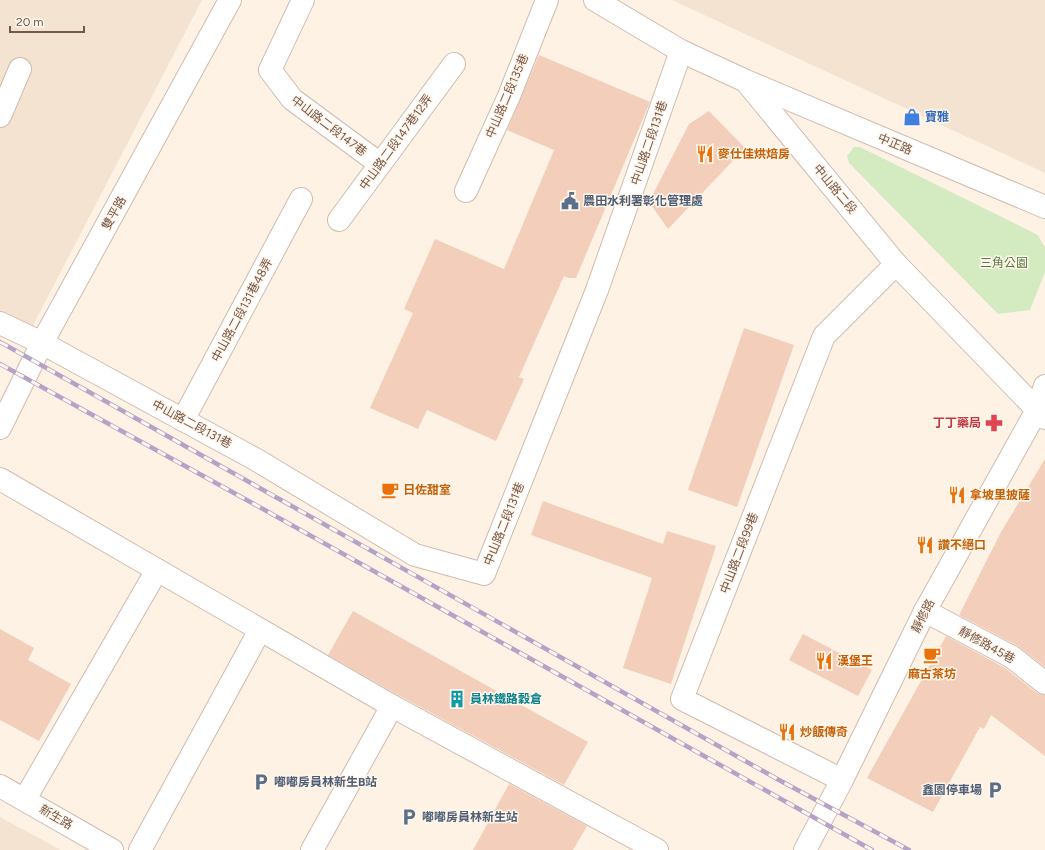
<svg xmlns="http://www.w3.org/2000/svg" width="1045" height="850" font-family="Figtree,'Noto Sans TC',sans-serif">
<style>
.residential{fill:#f5e3d2}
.green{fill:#d4ebc2}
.building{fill:#f3ceba}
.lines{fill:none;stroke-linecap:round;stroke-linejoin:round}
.minor-casing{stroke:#d1bbad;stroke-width:24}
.minor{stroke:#fff;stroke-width:22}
.rail-casing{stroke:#b4a2c7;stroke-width:4.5}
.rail{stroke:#fff6eb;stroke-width:3;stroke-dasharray:9;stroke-linecap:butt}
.labels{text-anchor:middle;stroke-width:3;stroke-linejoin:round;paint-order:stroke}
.street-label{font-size:12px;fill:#765749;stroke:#fff6eb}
.shop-label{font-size:12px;font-weight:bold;fill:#366cbe;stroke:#fff6eb;text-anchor:start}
.food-label{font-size:12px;font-weight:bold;fill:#c56008;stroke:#fff6eb;text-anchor:start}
.service-label{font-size:12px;font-weight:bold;fill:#4e5e75;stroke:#fff6eb;text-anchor:start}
.park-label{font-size:12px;fill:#547c40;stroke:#fff6eb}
.health-label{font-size:12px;font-weight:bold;fill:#be3a42;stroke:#fff6eb;text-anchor:end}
.culture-label{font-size:12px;font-weight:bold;fill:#0d838f;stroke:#fff6eb;text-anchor:start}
</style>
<rect width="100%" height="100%" fill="#fdf2e4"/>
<!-- residential -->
<g class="residential">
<polygon points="0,0 202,0 30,331 0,317"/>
<polygon points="672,0 1045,0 1045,173"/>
<polygon points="0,817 61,850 0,850"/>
</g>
<!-- green -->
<polygon class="green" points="854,147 860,147 1038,235 1045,248 1045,272 1030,310 998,314 849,163 847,156"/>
<!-- building -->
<g class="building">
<polygon points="539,55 650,102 576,278 568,278 564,276 519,377 524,379 496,441 427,410 418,429 370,408 413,313 404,309 435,239 504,269 554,150 507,130"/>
<polygon points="709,111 745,148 668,229 649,202 689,124"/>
<polygon points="744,328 794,345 737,507 688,490"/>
<polygon points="1045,459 1045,667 1018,646 959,615 1001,532"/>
<polygon points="543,501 663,544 667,531 716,546 671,684 623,668 652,578 531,535"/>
<polygon points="353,611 588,742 564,785 398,695 328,655"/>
<polygon points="0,629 34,648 28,660 71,684 39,741 0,720"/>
<polygon points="803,634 872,670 858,696 789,660"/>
<polygon points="946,636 1005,668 1037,693 1045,695 1045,756 991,715 984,729 980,727 933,812 867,778"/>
<polygon points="509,784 587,826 573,850 473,850"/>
</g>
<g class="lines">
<!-- minor casing -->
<g class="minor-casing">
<g id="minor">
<polyline points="303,0 270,70 292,99 380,164"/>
<polyline points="595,0 681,51 746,81 1045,207"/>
<polyline points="748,84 896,264 1045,418"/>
<polyline points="0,116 20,69"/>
<polyline points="466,191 509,96 547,0"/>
<polyline points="339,220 454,64"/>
<polyline points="0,323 42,343 255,459 415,555 484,574 597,290 681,51"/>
<polyline points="183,420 301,199"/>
<polyline points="0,428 42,343 230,0"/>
<polyline points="0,479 392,706 657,850"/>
<polyline points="925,611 1012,657 1045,683"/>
<polyline points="842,780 682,699 824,336 896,264"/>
<polyline points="0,786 112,850"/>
<polyline points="25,799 157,570"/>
<polyline points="140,850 260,630"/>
<polyline points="312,850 392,706"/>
<polyline points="805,850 842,780 925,611 1037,410 1045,386"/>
</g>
</g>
<!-- minor -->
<use href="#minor" class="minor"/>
<!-- rail casing -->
<g class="rail-casing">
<g id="rail">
<polyline points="0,342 779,780 909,850"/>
<polyline points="0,364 263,509 872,850"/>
</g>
</g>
<!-- rail -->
<use href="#rail" class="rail"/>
</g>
<!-- icons -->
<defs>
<g id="shop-bare" transform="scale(1.38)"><path d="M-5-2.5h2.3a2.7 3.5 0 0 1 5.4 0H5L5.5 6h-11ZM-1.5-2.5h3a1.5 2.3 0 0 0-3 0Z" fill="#3f7fe0" stroke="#fff6eb" stroke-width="2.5" paint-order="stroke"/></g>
<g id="restaurant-bare" transform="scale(1.38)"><path d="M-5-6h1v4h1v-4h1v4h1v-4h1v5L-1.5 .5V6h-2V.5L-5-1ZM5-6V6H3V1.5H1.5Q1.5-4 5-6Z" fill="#e8710a" stroke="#fff6eb" stroke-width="2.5" paint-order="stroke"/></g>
<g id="civic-bare" transform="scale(1.38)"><path d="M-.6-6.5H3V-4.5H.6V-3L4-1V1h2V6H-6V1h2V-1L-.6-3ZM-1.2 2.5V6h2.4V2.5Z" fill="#5c6f8a" stroke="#fff6eb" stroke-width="2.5" paint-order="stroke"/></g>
<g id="pharmacy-bare" transform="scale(1.38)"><path d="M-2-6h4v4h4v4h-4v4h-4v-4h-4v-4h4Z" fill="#e0444e" stroke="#fff6eb" stroke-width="2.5" paint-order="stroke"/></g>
<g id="cafe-bare" transform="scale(1.38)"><path d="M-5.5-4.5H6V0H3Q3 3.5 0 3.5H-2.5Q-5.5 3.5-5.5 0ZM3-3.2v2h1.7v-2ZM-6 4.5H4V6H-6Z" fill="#e8710a" stroke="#fff6eb" stroke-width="2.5" paint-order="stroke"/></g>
<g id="building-bare" transform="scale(1.38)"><path d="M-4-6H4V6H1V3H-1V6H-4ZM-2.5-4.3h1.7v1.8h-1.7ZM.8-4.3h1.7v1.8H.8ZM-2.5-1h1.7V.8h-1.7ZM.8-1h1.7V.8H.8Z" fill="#0f9aa8" stroke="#fff6eb" stroke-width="2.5" paint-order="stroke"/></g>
<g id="parking-bare" transform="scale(1.38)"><path d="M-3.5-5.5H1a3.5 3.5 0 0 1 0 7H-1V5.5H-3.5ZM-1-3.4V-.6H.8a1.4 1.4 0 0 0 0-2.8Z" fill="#5c6f8a" stroke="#fff6eb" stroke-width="2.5" paint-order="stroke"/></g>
</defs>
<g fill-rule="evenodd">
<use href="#shop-bare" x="912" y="117"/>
<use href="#restaurant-bare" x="705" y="154"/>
<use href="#civic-bare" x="570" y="201"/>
<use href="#pharmacy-bare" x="994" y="423"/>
<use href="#cafe-bare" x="390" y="490"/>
<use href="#restaurant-bare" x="957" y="495"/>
<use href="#restaurant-bare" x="925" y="545"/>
<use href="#cafe-bare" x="932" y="655"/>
<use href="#restaurant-bare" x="824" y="661"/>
<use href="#building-bare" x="457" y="699"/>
<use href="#restaurant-bare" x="787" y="732"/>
<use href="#parking-bare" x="261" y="782"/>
<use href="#parking-bare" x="995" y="790"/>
<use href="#parking-bare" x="409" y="817"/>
</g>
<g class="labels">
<!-- street labels -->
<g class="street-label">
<text transform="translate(507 96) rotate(-67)" y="4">中山路二段135巷</text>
<text transform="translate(329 126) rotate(37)" y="4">中山路二段147巷</text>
<text transform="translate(396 142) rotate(-54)" y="4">中山路二段147巷12弄</text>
<text transform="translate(649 143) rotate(-71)" y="4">中山路二段131巷</text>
<text transform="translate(895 144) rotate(23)" y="4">中正路</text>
<text transform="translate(835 189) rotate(50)" y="4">中山路二段</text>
<text transform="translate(114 213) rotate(-61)" y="4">雙平路</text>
<text transform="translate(242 310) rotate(-62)" y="4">中山路二段131巷48弄</text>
<text transform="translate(192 424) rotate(28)" y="4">中山路二段131巷</text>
<text transform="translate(504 524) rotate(-68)" y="4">中山路二段131巷</text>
<text transform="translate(739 553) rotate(-69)" y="4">中山路二段99巷</text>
<text transform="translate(923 616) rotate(-63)" y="4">靜修路</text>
<text transform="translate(987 645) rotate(29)" y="4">靜修路45巷</text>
<text transform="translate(56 817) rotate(30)" y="4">新生路</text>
</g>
<!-- shop labels -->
<g class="shop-label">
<text x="925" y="121">寶雅</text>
</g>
<!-- food labels -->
<g class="food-label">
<text x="718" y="158">麥仕佳烘焙房</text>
<text x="403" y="494">日佐甜室</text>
<text x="970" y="499">拿坡里披薩</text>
<text x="938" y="549">讚不絕口</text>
<text x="837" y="665">漢堡王</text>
<text x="932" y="678" text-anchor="middle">麻古茶坊</text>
<text x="800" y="736">炒飯傳奇</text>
</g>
<!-- service labels -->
<g class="service-label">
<text x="583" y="205">農田水利署彰化管理處</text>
<text x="274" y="786">嘟嘟房員林新生B站</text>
<text x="982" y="794" text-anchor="end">鑫園停車場</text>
<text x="422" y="821">嘟嘟房員林新生站</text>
</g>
<!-- park labels -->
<g class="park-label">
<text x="1004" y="267">三角公園</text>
</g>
<!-- health labels -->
<g class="health-label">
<text x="981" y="427">丁丁藥局</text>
</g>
<!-- culture labels -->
<g class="culture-label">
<text x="470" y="703">員林鐵路穀倉</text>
</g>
</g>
<!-- scale -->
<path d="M10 26v6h74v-6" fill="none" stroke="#765749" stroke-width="2"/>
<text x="16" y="26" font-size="12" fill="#765749" stroke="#fff6eb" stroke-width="3" paint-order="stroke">20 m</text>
</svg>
